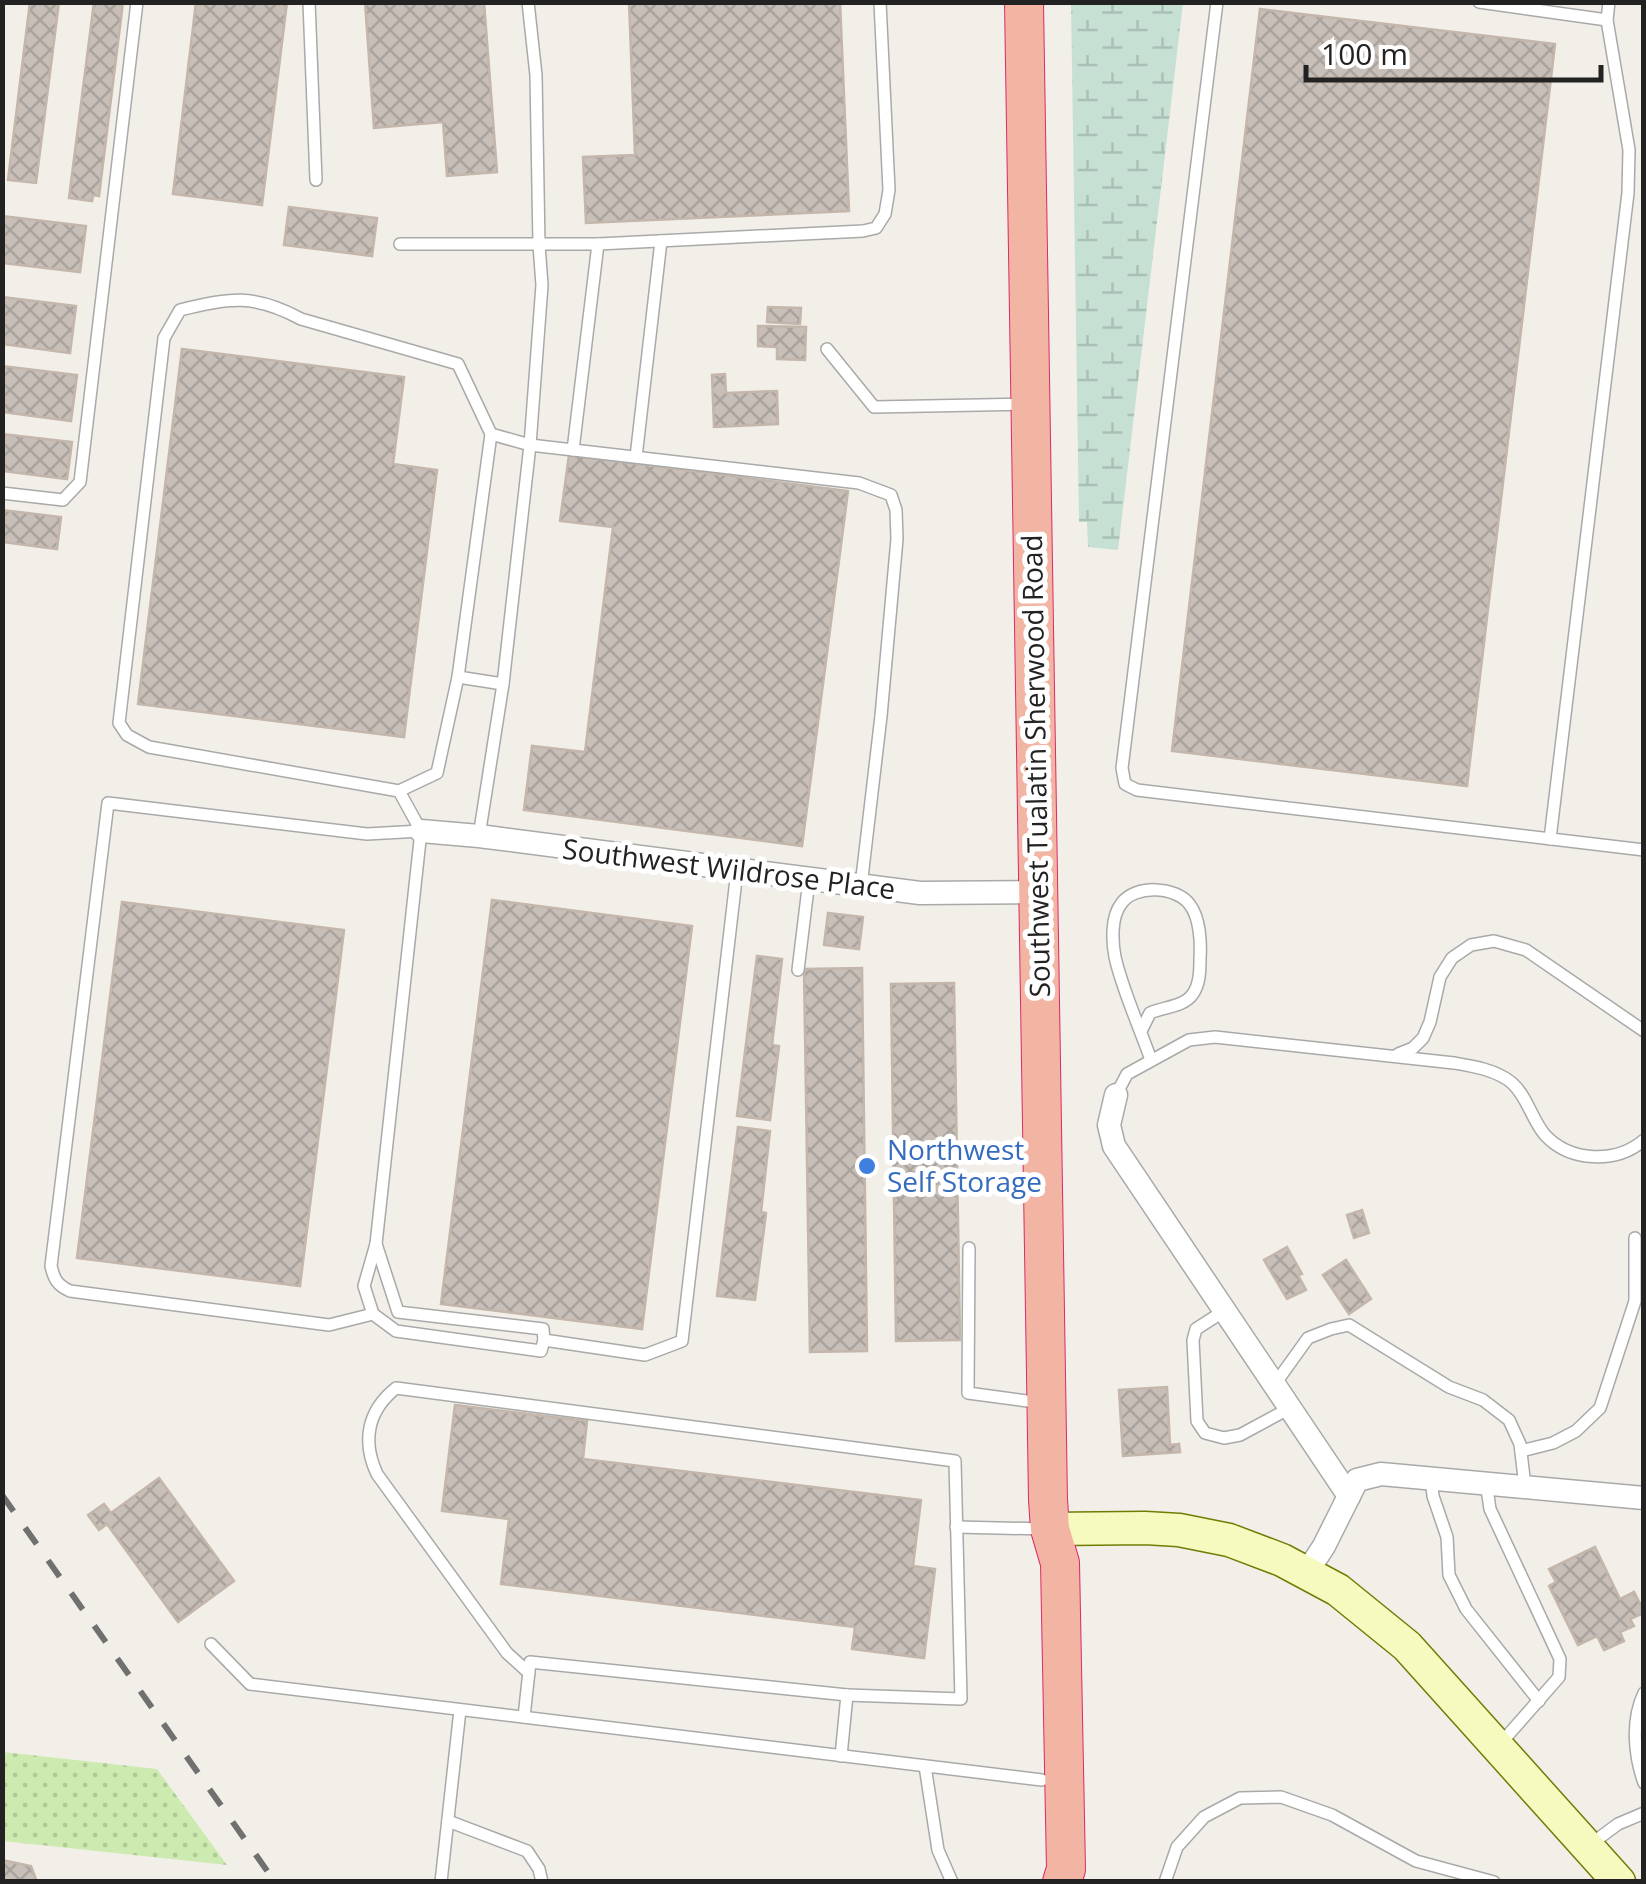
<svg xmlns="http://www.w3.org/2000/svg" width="1646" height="1884" font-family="'Open Sans',sans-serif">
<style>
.grass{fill:url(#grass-dots)}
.wetland{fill:url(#wetland-marsh)}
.building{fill:url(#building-cross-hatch);stroke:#c4b6ab;stroke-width:2.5}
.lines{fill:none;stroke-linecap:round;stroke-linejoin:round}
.service-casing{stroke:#a9a9a9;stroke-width:14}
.minor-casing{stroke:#a9a9a9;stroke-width:25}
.secondary-casing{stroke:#707d05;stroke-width:35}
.trunk-casing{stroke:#dc2a67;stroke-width:40}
.service{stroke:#fff;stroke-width:11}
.minor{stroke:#fff;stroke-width:22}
.secondary{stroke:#f7fabf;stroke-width:32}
.trunk{stroke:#f2b4a3;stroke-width:38}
.rail{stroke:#707070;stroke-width:6;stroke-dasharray:20 20;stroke-linecap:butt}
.shop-dot{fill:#3f7fe0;stroke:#fff;stroke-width:4}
.labels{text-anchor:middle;stroke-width:10;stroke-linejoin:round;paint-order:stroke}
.street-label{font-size:28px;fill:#222;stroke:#fff}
.shop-label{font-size:28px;fill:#366cbe;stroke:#fff;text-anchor:start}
</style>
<defs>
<pattern id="grass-dots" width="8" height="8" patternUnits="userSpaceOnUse" patternTransform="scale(2.5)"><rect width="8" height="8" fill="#cdebb0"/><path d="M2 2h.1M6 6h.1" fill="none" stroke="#b0c997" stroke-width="1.8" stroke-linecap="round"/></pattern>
<pattern id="wetland-marsh" width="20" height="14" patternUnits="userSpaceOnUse" patternTransform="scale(2.5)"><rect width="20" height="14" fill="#c6e0d4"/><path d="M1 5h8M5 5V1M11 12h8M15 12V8" fill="none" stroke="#aac0b6"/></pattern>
<pattern id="building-cross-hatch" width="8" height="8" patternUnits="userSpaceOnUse" patternTransform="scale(2.5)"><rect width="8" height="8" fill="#c7bfb8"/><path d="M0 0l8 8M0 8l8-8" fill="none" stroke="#aba49e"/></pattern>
</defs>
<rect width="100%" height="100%" fill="#f2efe9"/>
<!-- grass -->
<polygon class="grass" points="3,1752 157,1769 227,1865 3,1841"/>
<!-- wetland -->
<polygon class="wetland" points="1071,3 1183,3 1118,550 1088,547 1087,522 1079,522"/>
<!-- building -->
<g class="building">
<polygon points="30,2 59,2 36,183 8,180"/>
<polygon points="94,2 123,2 99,196 93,195 92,201 69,198"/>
<polygon points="196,2 287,2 262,205 173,194"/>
<polygon points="365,2 484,2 497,172 447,176 443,122 374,128"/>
<polygon points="629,2 840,2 849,211 586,223 583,157 635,155"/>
<polygon points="1260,9 1555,44 1467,786 1172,751"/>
<polygon points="289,207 377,218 372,256 284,245"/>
<polygon points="2,216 86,226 80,272 2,263"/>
<polygon points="2,297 76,306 70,353 2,344"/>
<polygon points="768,307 801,308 800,324 767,322"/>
<polygon points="758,326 806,327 805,360 777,359 777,347 758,346"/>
<polygon points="182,349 404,377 393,464 437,470 404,737 138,704"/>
<polygon points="2,366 77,375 71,421 2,412"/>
<polygon points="725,374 726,393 777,391 778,424 714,427 712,375"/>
<polygon points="2,434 72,442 67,479 2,471"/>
<polygon points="569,455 848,491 802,846 524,810 532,746 585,752 613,527 560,521"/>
<polygon points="2,510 61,517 57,549 2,542"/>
<polygon points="492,900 692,926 642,1329 441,1304"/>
<polygon points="122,902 344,930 300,1286 77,1258"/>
<polygon points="828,913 863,917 859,949 824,945"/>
<polygon points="757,956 782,959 772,1045 779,1046 770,1120 737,1116"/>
<polygon points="862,968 867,1351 810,1352 804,969"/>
<polygon points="954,983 960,1340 896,1341 891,984"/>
<polygon points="738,1127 770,1131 761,1212 766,1213 755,1300 717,1296"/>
<polygon points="1362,1210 1369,1233 1354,1238 1347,1215"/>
<polygon points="1287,1247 1302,1274 1298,1275 1306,1290 1287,1299 1264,1260"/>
<polygon points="1346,1260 1371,1299 1349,1314 1323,1275"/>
<polygon points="1167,1387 1170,1445 1179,1444 1180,1452 1123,1456 1119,1390"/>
<polygon points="455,1405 587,1421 583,1459 921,1500 913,1566 935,1569 924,1658 852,1649 855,1627 501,1584 509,1519 442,1511"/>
<polygon points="159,1478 234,1581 178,1622 107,1524 99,1530 88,1515 104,1504 111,1513"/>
<polygon points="1595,1547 1620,1599 1634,1592 1644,1611 1644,1613 1630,1619 1634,1626 1620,1632 1624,1641 1604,1650 1597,1636 1578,1645 1549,1586 1556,1582 1549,1569"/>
<polygon points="2,1860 31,1866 37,1882 2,1882"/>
</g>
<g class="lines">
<!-- service casing -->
<g class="service-casing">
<g id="service">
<polyline points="309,2 316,180"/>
<polyline points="1217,2 1122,768 1125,784 1137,790 1644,850"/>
<polyline points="1479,2 1607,20"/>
<polyline points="400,244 598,244 863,231 876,228 885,214 889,190 880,2"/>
<polyline points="827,349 874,407 1026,404"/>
<polyline points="573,450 598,244"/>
<polyline points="636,457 661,241"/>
<polyline points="2,493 63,500 80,482 137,2"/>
<polyline points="458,677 503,684"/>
<polyline points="399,791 437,773 458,677 491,434"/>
<polyline points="479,836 503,684 530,445 542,285 539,245 536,75 528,2"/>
<polyline points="1550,839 1628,193 1629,150 1607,20 1609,2"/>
<path d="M 737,871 L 682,1341 L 645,1355 L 544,1340 L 541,1351 L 396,1331 L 373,1314 L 364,1286 L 376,1244 L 421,831 L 399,791 L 149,747 L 127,735 L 119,723 L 164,338 L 180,310 C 229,297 255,294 301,319 L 458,364 L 491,434 L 530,445 L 859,483 L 891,495 L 896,510 L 897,539 L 881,716 L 861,886"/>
<polyline points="798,970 809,880"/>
<path d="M 1141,1031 L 1150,1013 C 1163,1007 1183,1007 1192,995 C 1200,985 1200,970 1200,958 C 1201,943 1200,918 1190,905 C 1177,886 1134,884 1121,904 C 1111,917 1112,941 1115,957 C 1122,989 1140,1028 1151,1060"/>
<polyline points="1398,1054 1413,1048 1423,1038 1430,1022 1440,977 1452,958 1471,945 1494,941 1526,950 1644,1031"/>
<path d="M 1116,1095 L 1127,1074 L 1189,1040 L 1215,1037 L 1454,1063 C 1472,1066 1497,1070 1512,1083 C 1527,1096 1532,1120 1545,1135 C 1570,1162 1616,1164 1644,1140"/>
<polyline points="376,1244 398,1312 543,1329 544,1340"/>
<polyline points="969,1248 968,1393 1042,1403"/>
<polyline points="1224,1311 1196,1329 1193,1340 1197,1421 1205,1433 1224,1438 1240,1435 1290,1408"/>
<path d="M 373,1314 L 329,1325 L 70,1291 C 57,1285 54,1279 51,1266 L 108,803 L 367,834 L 421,831"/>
<polyline points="1275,1384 1308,1338 1331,1329 1349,1325 1449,1387 1483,1400 1509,1420 1520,1444 1525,1486"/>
<polyline points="1521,1451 1553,1443 1576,1431 1600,1408 1635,1301 1635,1238"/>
<polyline points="1431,1477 1433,1496 1447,1537 1449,1575 1466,1609 1539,1701"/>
<polyline points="1486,1482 1490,1509 1560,1659 1559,1677 1501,1743"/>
<polyline points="956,1527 1046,1529"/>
<polyline points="211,1644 250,1684 1042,1780"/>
<path d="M 529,1673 L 507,1653 L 377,1474 C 362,1442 367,1411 396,1388 L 955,1461 L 961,1699 L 847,1695"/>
<path d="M 1644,1693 C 1631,1720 1634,1755 1644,1783"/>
<polyline points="524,1717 530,1662 847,1695 841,1756"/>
<polyline points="925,1766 938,1850 952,1882"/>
<polyline points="448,1821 527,1851 539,1869 542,1882"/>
<polyline points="1591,1844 1618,1824 1644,1813"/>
<polyline points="441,1882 460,1710"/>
<polyline points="1165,1882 1177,1847 1204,1817 1240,1798 1281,1797 1332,1815 1416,1861 1494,1882"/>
</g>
</g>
<!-- minor casing -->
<g class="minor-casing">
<g id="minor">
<polyline points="421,831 479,836 920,893 1037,892"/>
<polyline points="1116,1095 1109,1125 1114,1146 1349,1496"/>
<polyline points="1307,1572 1324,1546 1357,1480 1381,1474 1644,1498"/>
</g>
</g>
<!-- secondary casing -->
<g class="secondary-casing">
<polyline id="secondary" points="1050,1529 1145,1528 1179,1530 1229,1540 1282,1560 1338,1590 1407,1646 1619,1882"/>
</g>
<!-- trunk casing -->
<g class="trunk-casing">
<polyline id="trunk" points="1024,2 1048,1500 1050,1529 1060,1563 1066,1869 1062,1882"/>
</g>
<!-- service -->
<use href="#service" class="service"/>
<!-- minor -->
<use href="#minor" class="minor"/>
<!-- secondary -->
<use href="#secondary" class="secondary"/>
<!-- trunk -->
<use href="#trunk" class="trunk"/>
<!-- rail -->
<polyline class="rail" points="2,1495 275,1882"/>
</g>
<!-- markers -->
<circle class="shop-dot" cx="867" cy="1166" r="10"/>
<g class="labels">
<!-- street labels -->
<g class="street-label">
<text transform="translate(1036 766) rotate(-91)" y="10">Southwest Tualatin Sherwood Road</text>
<text transform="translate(729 869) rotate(7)" y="10">Southwest Wildrose Place</text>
</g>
<!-- shop labels -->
<g class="shop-label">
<text x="887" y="1160">Northwest<tspan x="887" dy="32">Self Storage</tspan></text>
</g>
</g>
<!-- border -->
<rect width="1646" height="1884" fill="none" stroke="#222222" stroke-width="10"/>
<!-- scale -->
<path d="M1306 65v15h295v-15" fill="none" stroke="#222222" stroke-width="5"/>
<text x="1321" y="65" font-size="30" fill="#222222" stroke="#ffffff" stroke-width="8" paint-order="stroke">100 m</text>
</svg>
